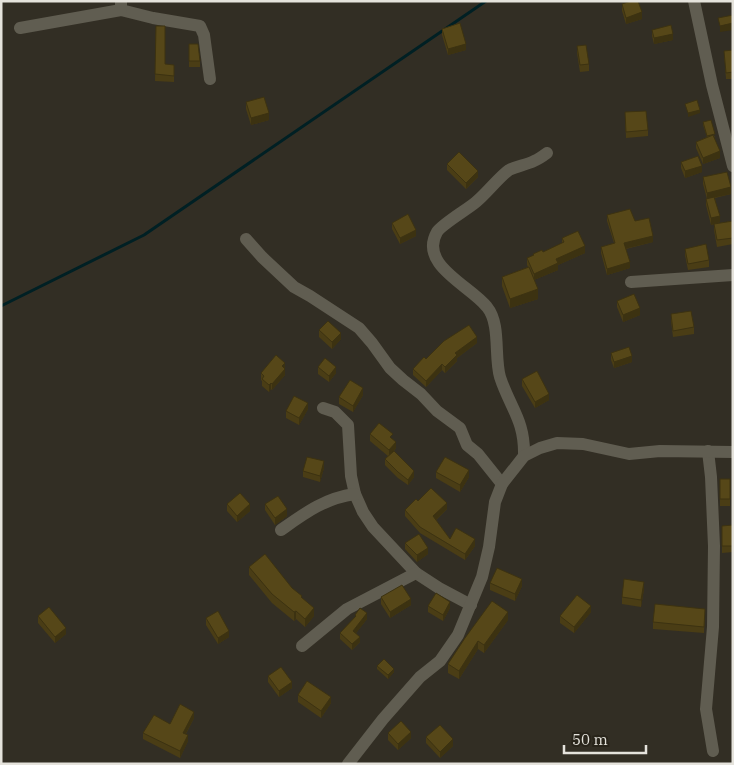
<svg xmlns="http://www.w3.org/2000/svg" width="734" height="765" font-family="'IBM Plex Serif',serif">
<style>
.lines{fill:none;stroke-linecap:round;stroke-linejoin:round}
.stream{stroke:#002024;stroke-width:3}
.minor{stroke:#605d51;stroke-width:12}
.wall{fill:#4a3d15}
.shaded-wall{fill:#3c3211}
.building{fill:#564718;stroke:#3c3211}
</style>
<rect width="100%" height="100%" fill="#322e24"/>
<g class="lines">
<!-- stream -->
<polyline class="stream" points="1,306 144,235 486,1"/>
<!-- minor -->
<g class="minor">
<polyline points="694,1 712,85 733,166"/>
<polyline points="121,10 153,18 200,26 204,35 210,79"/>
<polyline points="20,28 121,10 121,1"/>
<polyline points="246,239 262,257 294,287 310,296 359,328 372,343 390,368 403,380 421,394 437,411 460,428 467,445 478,454 502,484"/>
<polyline points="631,282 733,275"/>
<polyline points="323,408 335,412 348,425 351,476 355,494 363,512 373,527 416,573 439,588 471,605"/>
<polyline points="708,451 711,477 714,546 713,627 706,709 713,751"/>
<path d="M 524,456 C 525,420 510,408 500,377 C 494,357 501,324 487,307 C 471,286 418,265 437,232 C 442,224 468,209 476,202 C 486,194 500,176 509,170 C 517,166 526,165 534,161 C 539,159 543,156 547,153"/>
<path d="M 281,530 C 305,513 325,498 355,494"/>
<polyline points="302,646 347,609 416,573"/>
<polyline points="348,764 383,719 420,677 440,661 458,635 482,577 489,547 495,502 502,484 524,456 540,448 557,443 583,444 629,454 660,451 733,452"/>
</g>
</g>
<!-- wall -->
<g class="wall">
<polygon points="622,4 642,19 626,24 622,11"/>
<polygon points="156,26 165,64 174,71 174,82 155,81"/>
<polygon points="442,29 466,50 448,55 442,35"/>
<polygon points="652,30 673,40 654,44 652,36"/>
<polygon points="189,44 200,61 200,67 189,67"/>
<polygon points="577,46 589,64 589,71 580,72 577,53"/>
<polygon points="733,50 733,79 726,79 724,51"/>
<polygon points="246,102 269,120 251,125 246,109"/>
<polygon points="625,112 648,130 648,136 626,138"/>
<polygon points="703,122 715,137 714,137 720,158 703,164 696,148 696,142 707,137 703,125"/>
<polygon points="681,162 702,172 685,178 681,168"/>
<polygon points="447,164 478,177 466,189 447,170"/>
<polygon points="703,177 731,194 715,198 720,222 711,225 706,205 706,199 707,199 703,184"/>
<polygon points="607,215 635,221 653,242 626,249 630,268 607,275 601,253 601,247 614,243 607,221"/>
<polygon points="733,221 733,244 717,247 714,230 714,224"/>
<polygon points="392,223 416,236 400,244 392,229"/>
<polygon points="562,238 585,253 558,265 558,270 534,280 538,299 510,308 502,286 502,277 528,267 527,265 527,258 533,256 533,254 543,252 562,243"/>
<polygon points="685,249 709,260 709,267 688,270 685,255"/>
<polygon points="617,301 640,315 623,322 617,307"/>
<polygon points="671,314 694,327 694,334 673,337 671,321"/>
<polygon points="319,330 341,339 332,349 319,337"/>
<polygon points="477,343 457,358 457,361 445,373 442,370 426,387 413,375 413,369 426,359"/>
<polygon points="611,353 632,362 614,368 611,360"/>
<polygon points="318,367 336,373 329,382 318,374"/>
<polygon points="261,373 285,375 272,390 271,389 269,392 262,386 262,381 261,380"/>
<polygon points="522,379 549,400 535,408 522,386"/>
<polygon points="363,395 353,412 339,404 339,397"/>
<polygon points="308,409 299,425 286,418 286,411"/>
<polygon points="370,434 393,439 396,448 394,451 414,477 408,485 398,478 385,465 385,459 388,456 370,441"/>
<polygon points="324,468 320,482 303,477 303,471"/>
<polygon points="436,472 469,477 460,492 436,478"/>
<rect x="720" y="479" width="10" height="27"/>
<polygon points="418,501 447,509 436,520 450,539 475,546 465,560 420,533 405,516 405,510"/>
<polygon points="227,504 250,511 237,522 227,511"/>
<polygon points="265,504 287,516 275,525 265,510"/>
<polygon points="733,525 733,552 722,553 722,526"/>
<polygon points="405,543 428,554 417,562 405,549"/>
<polygon points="249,567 292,588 302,598 314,616 305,627 296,619 294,621 272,603 249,575"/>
<polygon points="490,583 522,586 515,601 490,590"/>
<polygon points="644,589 641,607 622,604 622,597"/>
<polygon points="381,597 411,605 390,618 381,604"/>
<polygon points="428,606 450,608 443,621 428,612"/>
<polygon points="705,609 704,633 653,629 653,622"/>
<polygon points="591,612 574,633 560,623 560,616"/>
<polygon points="355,615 367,619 356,633 360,642 352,650 340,639 340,633 355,617"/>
<polygon points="38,616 66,634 55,643 38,623"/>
<polygon points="206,618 229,637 218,644 206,625"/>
<polygon points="508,620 484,653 478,649 459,679 448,673 448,664 465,638"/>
<polygon points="733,630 733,653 732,653"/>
<polygon points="377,666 394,672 388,679 377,669"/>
<polygon points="268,676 292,688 279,697 268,682"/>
<polygon points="298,695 331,703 321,718 298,702"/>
<polygon points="194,718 186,734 188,741 180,758 143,739 143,733 170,724"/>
<polygon points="388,733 411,738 398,750 388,740"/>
<polygon points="426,737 453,746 440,758 426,743"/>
</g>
<!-- shaded-wall -->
<g class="shaded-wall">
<polygon points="642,12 642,19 626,24 626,18"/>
<polygon points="733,23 733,30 720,32 720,26"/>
<polygon points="673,34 673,40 654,44 654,38"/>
<polygon points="466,44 466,50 448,55 448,49"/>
<polygon points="700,110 700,113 688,117 688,113"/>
<polygon points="269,113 269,120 251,125 251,118"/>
<polygon points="720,151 720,158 703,164 703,158"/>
<polygon points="702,166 702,172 685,178 685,171"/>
<polygon points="478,171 478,177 466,189 466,183"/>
<polygon points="731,187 731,194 707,199 707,193"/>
<polygon points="720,216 720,222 711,225 711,218"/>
<polygon points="416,230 416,236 400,244 400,238"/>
<polygon points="653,236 653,242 624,249 624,243"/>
<polygon points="585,246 585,253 558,265 558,270 534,280 534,274 556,259"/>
<polygon points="630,262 630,268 607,275 607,269"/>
<polygon points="538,289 538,299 510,308 510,299"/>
<polygon points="640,308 640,315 623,322 623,315"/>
<polygon points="341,333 341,339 332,349 332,342"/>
<polygon points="477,337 477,343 457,358 457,361 445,373 445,367 455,353"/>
<polygon points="632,356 632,362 614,368 614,362"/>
<polygon points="285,363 285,375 272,390 272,384"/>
<polygon points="442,364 442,370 426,387 426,381"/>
<polygon points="336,367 336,373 329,382 329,376"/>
<polygon points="271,383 271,389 269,392 269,385"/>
<polygon points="363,388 363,395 353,412 353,406"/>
<polygon points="549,394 549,400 535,408 535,402"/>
<polygon points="308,403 308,409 299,425 299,418"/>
<polygon points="396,442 396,448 389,457 389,450"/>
<polygon points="324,461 324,468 320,482 320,476"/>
<polygon points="469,470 469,477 460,492 460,485"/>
<polygon points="414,471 414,477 408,485 408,480"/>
<polygon points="447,503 447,509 433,523 433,516"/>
<polygon points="250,504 250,511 237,522 237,516"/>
<polygon points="287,509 287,516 275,525 275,518"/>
<polygon points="475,539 475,546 465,560 465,554"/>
<polygon points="428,548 428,554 417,562 417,555"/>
<polygon points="522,579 522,586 515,601 515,594"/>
<polygon points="644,582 644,589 641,607 641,600"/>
<polygon points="411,599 411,605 390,618 390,612"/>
<polygon points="450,602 450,608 443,621 443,615"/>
<polygon points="591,606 591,612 574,633 574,627"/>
<polygon points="314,608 314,616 305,627 305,619"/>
<polygon points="296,611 296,619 294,621 294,612"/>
<polygon points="508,612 508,620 484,653 484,645"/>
<polygon points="367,613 367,619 353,637 353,631"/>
<polygon points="66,628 66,634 55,643 55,637"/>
<polygon points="229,631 229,637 218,644 218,638"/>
<polygon points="360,637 360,642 352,650 352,644"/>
<polygon points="478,641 478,649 459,679 459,671"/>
<polygon points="394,669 394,672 388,679 388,675"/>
<polygon points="292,682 292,688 279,697 279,691"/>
<polygon points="331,697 331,703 321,718 321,711"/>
<polygon points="194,712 194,718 183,739 183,733"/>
<polygon points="411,732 411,738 398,750 398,744"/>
<polygon points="188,735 188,741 180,758 180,751"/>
<polygon points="453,739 453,746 440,758 440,752"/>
</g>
<!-- building -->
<g class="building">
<polygon points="631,1 638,1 642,12 626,18 622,4"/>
<polygon points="733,15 733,23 720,26 718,18"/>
<polygon points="460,23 466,44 448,49 442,29"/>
<polygon points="671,25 673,34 654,38 652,30"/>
<polygon points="156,26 165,26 165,64 174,65 174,76 155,74"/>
<polygon points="189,44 198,44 200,61 189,61"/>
<polygon points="586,45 589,64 580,65 577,46"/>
<polygon points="733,50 733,72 726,73 724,51"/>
<polygon points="264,97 269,113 251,118 246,102"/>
<polygon points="697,100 700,110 688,113 685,104"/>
<polygon points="646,111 648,130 626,132 625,112"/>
<polygon points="711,120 715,134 707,136 703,122"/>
<polygon points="713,135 720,151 703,158 696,142"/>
<polygon points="459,152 478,171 466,183 447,164"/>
<polygon points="698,156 702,166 685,171 681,162"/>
<polygon points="727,172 731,187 707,193 703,177"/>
<polygon points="714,197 720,216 711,218 706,199"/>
<polygon points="630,209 635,221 649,218 653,236 624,243 630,262 607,269 601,247 615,243 607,215"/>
<polygon points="408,214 416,230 400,238 392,223"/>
<polygon points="733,221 733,238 717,240 714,224"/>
<polygon points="578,231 585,246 556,259 558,263 534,274 527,258 534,255 533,254 542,250 543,252 564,242 562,238"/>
<polygon points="706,244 709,260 688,264 685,249"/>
<polygon points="529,267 538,289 510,299 502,277"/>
<polygon points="634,294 640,308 623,315 617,301"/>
<polygon points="691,311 694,327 673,331 671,314"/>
<polygon points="328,321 341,333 332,342 319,330"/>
<polygon points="469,325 477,337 455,353 457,355 445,367 442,364 426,381 413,369 424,357 426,359 444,341"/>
<polygon points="629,347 632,356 614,362 611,353"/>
<polygon points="276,355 285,363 282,366 285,369 272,384 271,383 269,385 262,379 264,376 261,373"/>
<polygon points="325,358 336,367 329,376 318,367"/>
<polygon points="537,371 549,394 535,402 522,379"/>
<polygon points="350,380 363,388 353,406 339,397"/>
<polygon points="294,396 308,403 299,418 286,411"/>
<polygon points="379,423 393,434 390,437 396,442 389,450 370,434"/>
<polygon points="394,451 414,471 408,480 398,472 385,459"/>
<polygon points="307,457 324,461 320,476 303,471"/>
<polygon points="445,457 469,470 460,485 436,472"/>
<rect x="720" y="479" width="10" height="20"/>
<polygon points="431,488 447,503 433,516 450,539 456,528 475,539 465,554 420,527 405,510 416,499 418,501"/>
<polygon points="240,493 250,504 237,516 227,504"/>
<polygon points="278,496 287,509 275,518 265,504"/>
<polygon points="733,525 733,546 722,546 722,526"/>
<polygon points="419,534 428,548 417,555 405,543"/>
<polygon points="265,554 292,588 302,596 301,597 314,608 305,619 296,611 294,612 272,594 249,567"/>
<polygon points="497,568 522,579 515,594 490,583"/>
<polygon points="624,579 644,582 641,600 622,597"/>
<polygon points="402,585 411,599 390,612 381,597"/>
<polygon points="436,593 450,602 443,615 428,606"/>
<polygon points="577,595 591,606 574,627 560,616"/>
<polygon points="492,601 508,612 484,645 478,641 459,671 448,664 465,638"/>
<polygon points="655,604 705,609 704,627 653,622"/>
<polygon points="49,607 66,628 55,637 38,616"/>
<polygon points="360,608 367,613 353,631 360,637 352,644 340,633 356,616 355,615"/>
<polygon points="218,611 229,631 218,638 206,618"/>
<polygon points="733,630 733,644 732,644"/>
<polygon points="384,659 394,669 388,675 377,666"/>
<polygon points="281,667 292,682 279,691 268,676"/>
<polygon points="307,681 331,697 321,711 298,695"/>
<polygon points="180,704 194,712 183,733 188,735 180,751 143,733 154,715 170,724"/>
<polygon points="401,721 411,732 398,744 388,733"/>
<polygon points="440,725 453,739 440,752 426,737"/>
</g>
<!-- border -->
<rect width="734" height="765" fill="none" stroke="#e5e3dc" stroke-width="5"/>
<!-- scale -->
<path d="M564 745v8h82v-8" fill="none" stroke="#e5e3dc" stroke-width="2.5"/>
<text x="572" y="745" font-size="15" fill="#e5e3dc" stroke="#28241a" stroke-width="4" paint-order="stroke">50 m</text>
</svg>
